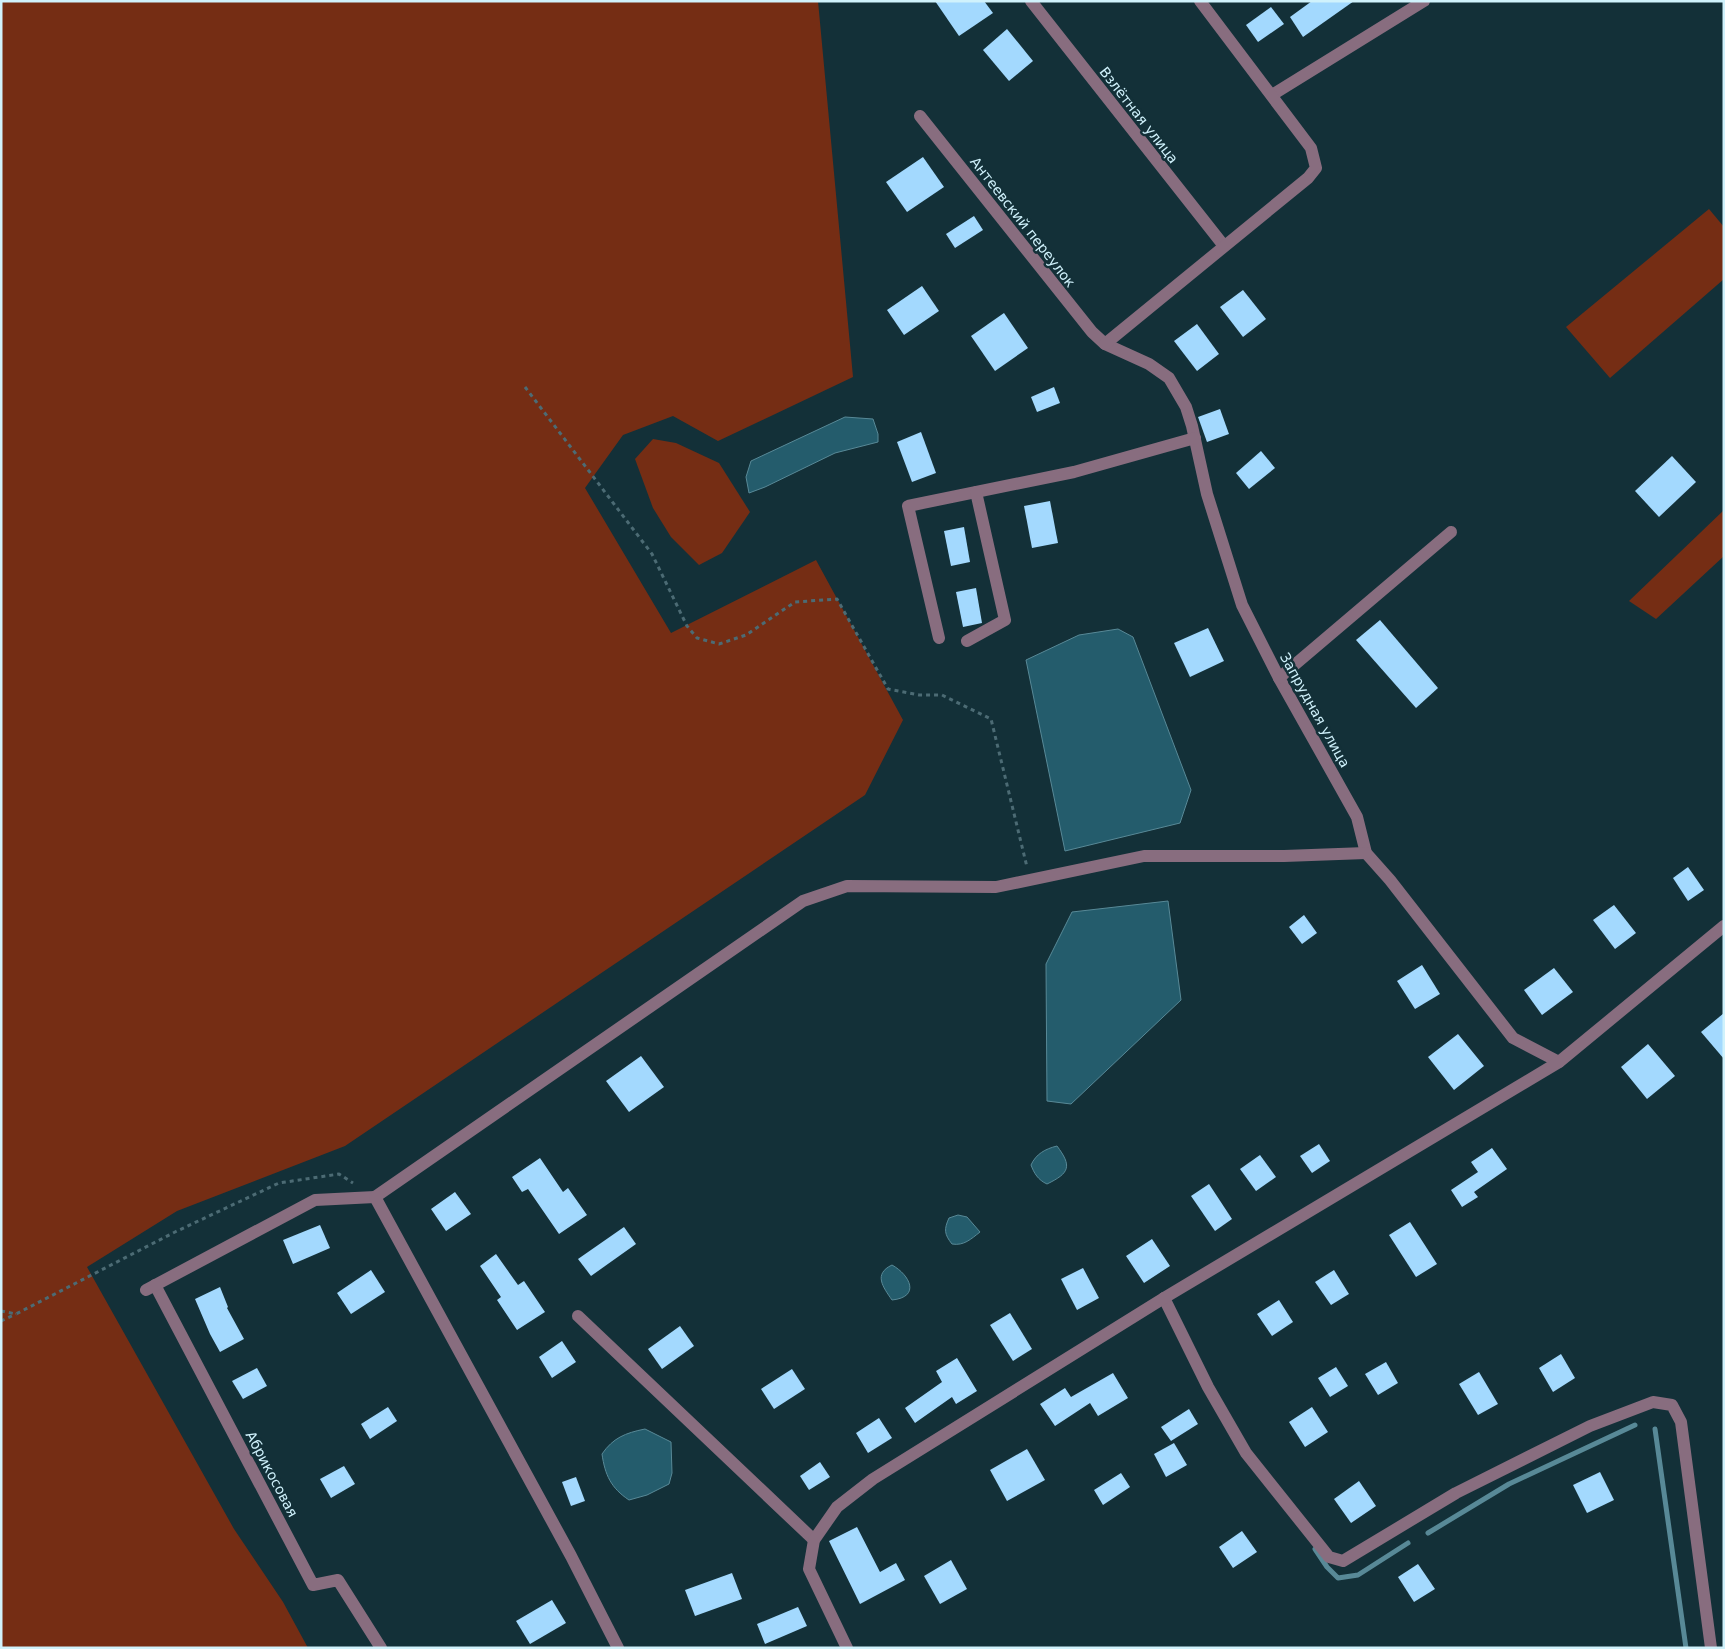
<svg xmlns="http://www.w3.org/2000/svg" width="1725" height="1649" font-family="'DejaVu Sans',sans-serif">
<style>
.green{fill:#752d14}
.water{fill:#245c6c;stroke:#588997}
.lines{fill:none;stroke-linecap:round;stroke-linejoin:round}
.stream{stroke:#588997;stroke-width:5}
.building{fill:#a3d9fe}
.path{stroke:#4c6b74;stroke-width:3;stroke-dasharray:4 4;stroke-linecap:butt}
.minor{stroke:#886d7f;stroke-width:12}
.labels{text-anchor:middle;stroke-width:5;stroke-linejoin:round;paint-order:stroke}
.street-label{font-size:14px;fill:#d0f2fc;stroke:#133038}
</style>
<rect width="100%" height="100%" fill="#133038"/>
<!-- green -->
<g class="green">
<polygon points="1,1 818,1 853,377 718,441 673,416 623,435 585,488 671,633 816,560 903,720 865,795 345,1146 177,1211 87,1267 234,1529 283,1602 308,1648 1,1648"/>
<polygon points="1709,209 1724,227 1724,279 1610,378 1566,327"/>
<polygon points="653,439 676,443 719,463 750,512 722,553 699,565 671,537 653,508 635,459"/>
<polygon points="1724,510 1724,556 1656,619 1629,601"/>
</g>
<!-- water -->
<g class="water">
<polygon points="845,417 873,419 878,434 878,442 835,453 765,487 749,493 746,477 751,461"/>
<polygon points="1118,629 1133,637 1191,790 1180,823 1065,851 1026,660 1079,635"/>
<polygon points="1168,901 1181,1000 1071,1104 1047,1101 1046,964 1072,912"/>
<path d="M 1057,1146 C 1072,1166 1070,1173 1047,1184 C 1038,1180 1034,1173 1031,1165 C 1036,1154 1045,1149 1057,1146 Z"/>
<path d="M 958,1215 L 967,1217 L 980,1232 C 971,1239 964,1246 952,1244 C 944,1234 944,1229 949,1218 Z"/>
<path d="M 892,1265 C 910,1275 921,1297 892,1300 C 883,1287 873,1274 892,1265 Z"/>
<path d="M 645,1429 L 671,1442 L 672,1473 L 669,1484 L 647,1495 L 629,1500 C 611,1488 605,1475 602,1454 C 613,1438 625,1433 645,1429 Z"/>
</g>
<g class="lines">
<!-- stream -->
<g class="stream">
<polyline points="1655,1429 1686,1648"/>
<polyline points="1428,1533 1509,1484 1635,1425"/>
<polyline points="1315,1549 1327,1567 1338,1578 1358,1575 1408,1543"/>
</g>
</g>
<!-- building -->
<g class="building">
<polygon points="935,1 984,1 993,13 959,36"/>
<polygon points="1312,1 1354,1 1303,37 1290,17"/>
<polygon points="1271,7 1284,24 1258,42 1246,25"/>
<polygon points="1007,29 1033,61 1009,81 983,50"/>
<polygon points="923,157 944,187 907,212 886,182"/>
<polygon points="974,216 983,230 955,248 946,234"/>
<polygon points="922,286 939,311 904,335 887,310"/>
<polygon points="1243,290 1266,319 1243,337 1220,307"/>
<polygon points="1004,313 1028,348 995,371 971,336"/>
<polygon points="1197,324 1219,354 1197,371 1174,341"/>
<polygon points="1054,387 1060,403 1037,412 1031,397"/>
<polygon points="1220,409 1229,434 1207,442 1198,417"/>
<polygon points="921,432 936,473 912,482 897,442"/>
<polygon points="1261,451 1275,468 1249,489 1236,473"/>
<polygon points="1672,456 1696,482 1659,517 1635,491"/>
<polygon points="1050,501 1058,543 1032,548 1024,506"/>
<polygon points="964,527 970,562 951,566 944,531"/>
<polygon points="976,588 982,623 963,627 956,592"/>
<polygon points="1380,620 1438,688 1416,708 1356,640"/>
<polygon points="1208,628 1224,661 1190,677 1174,643"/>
<polygon points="1688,867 1704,890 1688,901 1673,878"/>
<polygon points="1614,905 1636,933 1615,949 1593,920"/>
<polygon points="1304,915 1317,933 1302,944 1289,927"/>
<polygon points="1422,965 1440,994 1415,1009 1397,981"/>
<polygon points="1554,968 1573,992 1542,1015 1524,990"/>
<polygon points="1724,1013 1724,1059 1701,1032"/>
<polygon points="1458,1034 1484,1066 1454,1090 1428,1057"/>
<polygon points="1648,1044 1675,1076 1647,1099 1621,1067"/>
<polygon points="641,1056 664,1087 629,1112 606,1081"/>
<polygon points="1319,1144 1330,1161 1312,1173 1300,1156"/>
<polygon points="1492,1148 1507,1169 1474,1192 1478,1197 1462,1207 1451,1190 1478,1172 1471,1162"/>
<polygon points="1260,1155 1276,1177 1256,1191 1240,1169"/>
<polygon points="540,1158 563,1192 568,1188 587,1215 559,1234 528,1189 522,1192 512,1177"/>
<polygon points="1209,1184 1232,1219 1215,1231 1191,1196"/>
<polygon points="455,1192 471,1214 446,1231 431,1209"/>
<polygon points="1410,1222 1437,1264 1416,1277 1389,1235"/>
<polygon points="320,1225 330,1248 293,1264 283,1240"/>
<polygon points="624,1227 636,1244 591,1276 578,1259"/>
<polygon points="1152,1239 1170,1266 1144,1283 1126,1256"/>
<polygon points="496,1254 518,1285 524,1281 545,1312 517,1330 497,1300 501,1297 480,1266"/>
<polygon points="1083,1268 1099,1298 1077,1310 1061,1279"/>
<polygon points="371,1270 385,1292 351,1314 337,1293"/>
<polygon points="1334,1270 1349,1294 1331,1305 1315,1282"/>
<polygon points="220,1287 228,1307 227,1308 244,1339 220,1352 210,1334 195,1299"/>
<polygon points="1279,1300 1293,1322 1272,1336 1257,1314"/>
<polygon points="1010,1313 1032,1349 1013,1361 990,1325"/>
<polygon points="680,1326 694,1346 662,1369 648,1349"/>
<polygon points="562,1341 576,1362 552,1378 539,1357"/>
<polygon points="1561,1354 1575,1378 1553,1392 1539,1368"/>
<polygon points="957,1358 977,1391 956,1404 952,1397 915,1423 905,1408 942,1382 936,1371"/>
<polygon points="1386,1362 1398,1383 1378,1395 1365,1374"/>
<polygon points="1336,1367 1348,1386 1330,1397 1318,1378"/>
<polygon points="257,1368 267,1386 243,1399 232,1381"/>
<polygon points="792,1369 805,1389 774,1409 761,1389"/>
<polygon points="1479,1372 1498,1404 1478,1415 1459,1384"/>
<polygon points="1113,1373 1128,1398 1098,1416 1090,1403 1055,1426 1040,1404 1065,1388 1071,1397"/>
<polygon points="388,1407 397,1421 370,1439 361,1424"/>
<polygon points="1312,1407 1328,1432 1305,1447 1289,1422"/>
<polygon points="1189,1409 1198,1424 1171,1441 1161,1427"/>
<polygon points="879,1418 892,1438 868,1453 856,1433"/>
<polygon points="1174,1443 1187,1465 1166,1477 1154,1454"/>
<polygon points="1027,1449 1045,1480 1007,1501 990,1470"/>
<polygon points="820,1462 830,1477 809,1490 800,1476"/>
<polygon points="344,1466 355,1484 331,1498 320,1479"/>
<polygon points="1600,1472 1614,1500 1587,1513 1573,1485"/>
<polygon points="1121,1473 1130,1487 1103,1505 1094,1490"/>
<polygon points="576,1477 585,1501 571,1506 562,1482"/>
<polygon points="1359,1481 1376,1506 1351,1523 1334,1499"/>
<polygon points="857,1527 880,1572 896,1563 905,1580 860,1604 829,1541"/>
<polygon points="1242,1531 1257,1552 1233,1568 1219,1547"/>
<polygon points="951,1560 967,1589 940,1604 924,1576"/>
<polygon points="1418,1564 1435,1589 1414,1602 1398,1577"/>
<polygon points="732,1573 742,1599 695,1616 685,1590"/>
<polygon points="552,1600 566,1623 530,1644 516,1621"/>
<polygon points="798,1607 807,1626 765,1644 757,1624"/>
</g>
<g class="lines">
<!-- path -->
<g class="path">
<polyline points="525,387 652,554 687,626 697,638 719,644 746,635 795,602 837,599 888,689 919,695 942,695 991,719 1027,867"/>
<polyline points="1,1311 16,1314 175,1232 279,1183 339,1174 353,1183"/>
<polyline points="1,1321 16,1314"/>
</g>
<!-- minor -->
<g class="minor">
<polyline points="1031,1 1224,246"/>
<polyline points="1272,95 1424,1"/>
<polyline points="920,116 1092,332 1105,344 1149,364 1169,378 1186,407 1192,426 1207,494 1242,605 1279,678 1357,817 1366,853 1390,880 1513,1038 1559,1062"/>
<polyline points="1105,344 1308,178 1316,168 1311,148 1200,1"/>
<polyline points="939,638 908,506 1074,472 1195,438"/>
<polyline points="967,641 1005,620 976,492"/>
<polyline points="1279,678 1451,532"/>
<polyline points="155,1285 313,1585 338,1580 381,1648"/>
<polyline points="146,1290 315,1200 375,1197"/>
<polyline points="1164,1298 1208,1387 1246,1453 1329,1557 1343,1561 1456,1493 1590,1426 1653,1402 1672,1405 1681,1422 1711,1648"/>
<polyline points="578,1316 814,1540"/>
<polyline points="618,1648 571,1556 375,1197 803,901 847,886 996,887 1144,856 1284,856 1366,853"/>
<polyline points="847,1648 809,1569 814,1540 837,1507 873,1479 1164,1298 1559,1062 1724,926"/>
</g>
</g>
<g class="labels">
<!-- street labels -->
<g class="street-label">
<text transform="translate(1139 115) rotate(52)" y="5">Взлётная улица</text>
<text transform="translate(1023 222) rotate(52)" y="5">Антеевский переулок</text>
<text transform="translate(1315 710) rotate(61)" y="5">Запрудная улица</text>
<text transform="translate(272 1474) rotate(62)" y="5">Абрикосовая</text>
</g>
</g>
<!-- border -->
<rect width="1725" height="1649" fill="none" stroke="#d0f2fc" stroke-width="5"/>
</svg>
